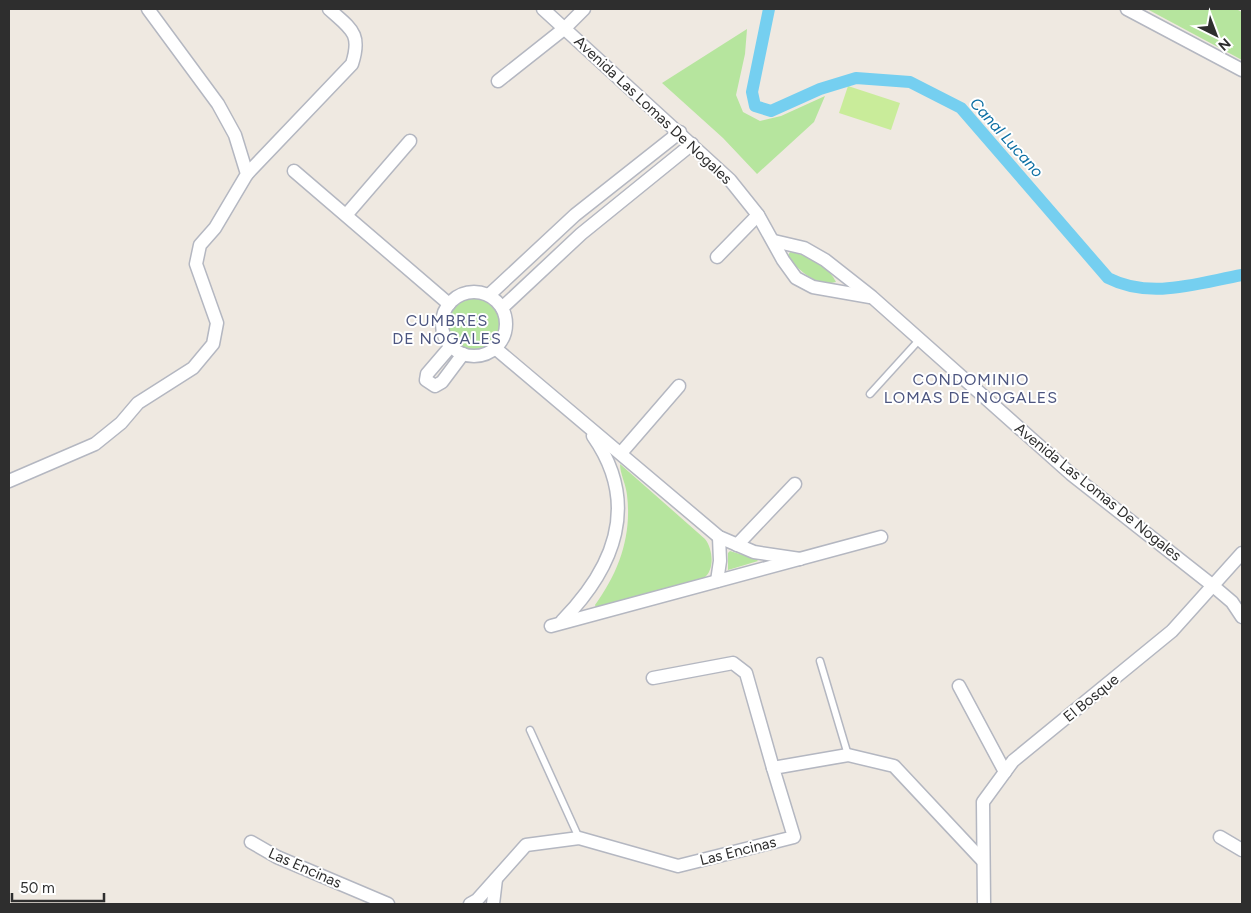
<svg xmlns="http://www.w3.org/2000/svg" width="1251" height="913" font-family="Figtree,sans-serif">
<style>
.green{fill:#b6e59e}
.pitch{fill:#c9ec9a}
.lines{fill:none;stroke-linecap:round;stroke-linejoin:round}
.canal{stroke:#75cff0;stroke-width:12}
.lane-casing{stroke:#b4b7c1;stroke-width:9}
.street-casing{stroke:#b4b7c1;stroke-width:15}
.lane{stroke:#fff;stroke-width:6}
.street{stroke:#fff;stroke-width:12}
.labels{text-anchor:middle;stroke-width:4;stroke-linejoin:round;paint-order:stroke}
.street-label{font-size:15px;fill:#2e2e2e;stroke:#fff}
.water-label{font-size:16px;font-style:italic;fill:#0d6fa3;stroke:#fff}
.neighbourhood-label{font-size:16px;letter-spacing:1px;fill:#4d5680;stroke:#fff}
</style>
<rect width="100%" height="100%" fill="#efe9e1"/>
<!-- green -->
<g class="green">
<polygon points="1147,9 1236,9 1242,12 1242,60"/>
<polygon points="747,29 745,54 736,95 743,112 760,121 781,116 825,96 814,122 757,174 723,138 662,83"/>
<path d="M 790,252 C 808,255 828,265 836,282 C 817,288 798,269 787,257 Z"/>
<circle cx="474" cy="324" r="26"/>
<path d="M 620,464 L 705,539 C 713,549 715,570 704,578 L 596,608 L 595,605 C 619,572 632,536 627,495 C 626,484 620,474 620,464 Z"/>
<polygon points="730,551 756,559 758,561 728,570 728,553"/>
</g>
<!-- pitch -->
<polygon class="pitch" points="848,86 900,103 891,130 839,113"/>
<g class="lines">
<!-- canal -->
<path class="canal" d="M 769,9 L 752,92 L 755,106 L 771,111 L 820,89 L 856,78 L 910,82 L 961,108 L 1108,278 C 1151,300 1198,283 1242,275"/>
<!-- lane casing -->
<g class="lane-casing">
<g id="lane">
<polyline points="870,394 920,339"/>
<polyline points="820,661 848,755"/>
<polyline points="530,730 579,838"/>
</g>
</g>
<!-- street casing -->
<g class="street-casing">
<g id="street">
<polyline points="543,9 730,180 758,215 783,260 796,278 813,287 870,297"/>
<polyline points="1127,9 1242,70"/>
<polyline points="498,81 565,28 584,9"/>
<polyline points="294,171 449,304"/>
<path d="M 247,174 L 352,64 C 362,33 351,29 329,9"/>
<polyline points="347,214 410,141"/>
<polyline points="774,241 804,248 825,260 872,297 1071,474 1212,585 1232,602 1242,617"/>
<polyline points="717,257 758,215"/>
<circle cx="474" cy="324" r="32"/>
<polyline points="489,295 575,215 680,132"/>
<polyline points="502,308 581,234 692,144"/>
<polyline points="451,346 427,374 426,380 435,386 442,382 463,354"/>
<polyline points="495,348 719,537 754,552 800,559"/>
<polyline points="621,453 679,386"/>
<polyline points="9,481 95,444 121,423 138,403 193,368 213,344 217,323 196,264 200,245 215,228 247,174 235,135 218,104 148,9"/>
<polyline points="737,545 795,484"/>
<polyline points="717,581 720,561 719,537"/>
<path d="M 562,621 C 615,567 640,503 593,436"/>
<polyline points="551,626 881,537"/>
<polyline points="653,678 733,663 746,673 773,768"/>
<polyline points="959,686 1005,772"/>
<polyline points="1220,837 1242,850"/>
<polyline points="251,842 277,857 388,904"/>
<polyline points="470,904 477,900 526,845 579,838 678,866 794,837 773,768 848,755 894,766 983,861"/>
<polyline points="493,904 496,879"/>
<polyline points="984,904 983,802 1013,761 1172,631 1242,553"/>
</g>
</g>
<!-- lane -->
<use href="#lane" class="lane"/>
<!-- street -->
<use href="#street" class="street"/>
</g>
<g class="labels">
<!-- street labels -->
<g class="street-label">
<text transform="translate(653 110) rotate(43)" y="5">Avenida Las Lomas De Nogales</text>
<text transform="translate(1098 492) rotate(39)" y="5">Avenida Las Lomas De Nogales</text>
<text transform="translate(1091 698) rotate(-39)" y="5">El Bosque</text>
<text transform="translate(738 851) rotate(-14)" y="5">Las Encinas</text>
<text transform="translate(305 868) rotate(24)" y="5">Las Encinas</text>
</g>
<!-- water labels -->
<g class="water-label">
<text transform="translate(1007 137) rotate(48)" y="6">Canal Lucano</text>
</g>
<!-- neighbourhood labels -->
<g class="neighbourhood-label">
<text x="447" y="326">CUMBRES<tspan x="447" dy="18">DE NOGALES</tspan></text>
<text x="971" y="385">CONDOMINIO<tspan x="971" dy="18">LOMAS DE NOGALES</tspan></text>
</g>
</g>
<!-- border -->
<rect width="1251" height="913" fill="none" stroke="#2e2e2e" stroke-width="20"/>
<!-- north arrow -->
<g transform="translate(1216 35) rotate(138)" stroke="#ffffff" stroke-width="4" paint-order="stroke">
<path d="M0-4L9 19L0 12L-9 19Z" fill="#2e2e2e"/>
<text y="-8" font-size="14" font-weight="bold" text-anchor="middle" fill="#2e2e2e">N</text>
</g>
<!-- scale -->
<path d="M12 893v8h92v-8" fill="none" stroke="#2e2e2e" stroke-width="2.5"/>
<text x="20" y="893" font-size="15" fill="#2e2e2e" stroke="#ffffff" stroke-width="4" paint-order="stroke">50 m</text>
</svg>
